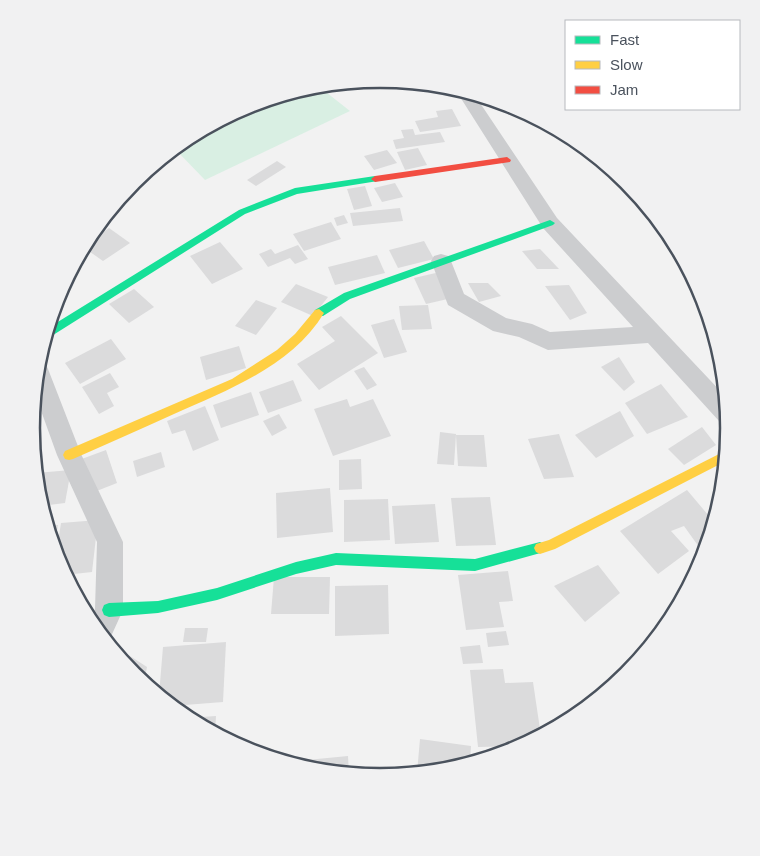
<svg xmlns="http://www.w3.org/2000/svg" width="760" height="856" font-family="Arial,sans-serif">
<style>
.green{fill:#d9efe3}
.building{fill:#dbdbdc}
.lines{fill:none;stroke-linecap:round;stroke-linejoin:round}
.street{fill:#cccdcf;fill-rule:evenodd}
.fast{fill:#16e098;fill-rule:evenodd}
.slow{fill:#ffcf43;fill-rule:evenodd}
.jam{fill:#f24e42;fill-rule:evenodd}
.rim{fill:none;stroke:#4a525d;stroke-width:2.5}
</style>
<rect width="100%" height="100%" fill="#f2f2f2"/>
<!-- green -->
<polygon class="green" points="317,85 350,111 205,180 174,148 186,138 247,106"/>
<!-- building -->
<g class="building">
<polygon points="452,109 461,126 420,132 415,121 438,117 436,111"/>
<polygon points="413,129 415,135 440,132 445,142 396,149 393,140 404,138 401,130"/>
<polygon points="418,148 427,165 405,170 397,152"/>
<polygon points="387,150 397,163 374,170 364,156"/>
<polygon points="277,161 286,167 256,186 247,180"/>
<polygon points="395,183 403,197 382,202 374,188"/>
<polygon points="365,186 372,206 354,210 347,189"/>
<polygon points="400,208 403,221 353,226 350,213"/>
<polygon points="344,215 348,223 337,226 334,218"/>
<polygon points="331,222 341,239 304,251 293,234"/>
<polygon points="109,228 130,243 103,261 83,247"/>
<polygon points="424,241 434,259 398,268 389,250"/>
<polygon points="220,242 243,269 212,284 190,256"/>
<polygon points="298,245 308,259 295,264 290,258 268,267 259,254 271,249 275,254"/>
<polygon points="540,249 559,269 537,269 522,251"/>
<polygon points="377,255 385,273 335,285 328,267"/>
<polygon points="440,272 452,298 426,304 414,278"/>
<polygon points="468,283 488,283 501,296 479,302"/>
<polygon points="296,284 328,297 313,316 281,302"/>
<polygon points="569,285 587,313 570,320 545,286"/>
<polygon points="134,289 154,307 129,323 109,304"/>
<polygon points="256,300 277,308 256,335 235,326"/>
<polygon points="428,305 432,329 402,330 399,306"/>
<polygon points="341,316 378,353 319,390 297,364 335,341 322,327"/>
<polygon points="394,319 407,352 384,358 371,325"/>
<polygon points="111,339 126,359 80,384 65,363"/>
<polygon points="239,346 246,368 206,380 200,357"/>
<polygon points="619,357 635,382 624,391 601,367"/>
<polygon points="364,367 377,385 367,390 354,371"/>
<polygon points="110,373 119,387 107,393 114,406 99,414 82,387"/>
<polygon points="293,380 302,401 268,413 259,392"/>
<polygon points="661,384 688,417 647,434 625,403"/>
<polygon points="251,392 259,415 221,428 213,405"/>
<polygon points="347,399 350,407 373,399 391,436 333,456 314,409"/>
<polygon points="205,406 219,440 193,451 185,430 172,434 167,421"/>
<polygon points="620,411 634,436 596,458 575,435"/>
<polygon points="279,414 287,428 272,436 263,421"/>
<polygon points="702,427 716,445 684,465 668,449"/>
<polygon points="440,432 456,434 454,465 437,464"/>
<polygon points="559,434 574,477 544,479 528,439"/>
<polygon points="456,435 484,435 487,467 458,466"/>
<polygon points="106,450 117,483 89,494 79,460"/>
<polygon points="161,452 165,467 137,477 133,461"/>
<polygon points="361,459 362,489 339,490 339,460"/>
<polygon points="71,470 65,503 41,506 36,473"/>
<polygon points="330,488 333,532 277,538 276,493"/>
<polygon points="687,490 714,522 704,554 684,526 671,531 689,551 658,574 620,531"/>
<polygon points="490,497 496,545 456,546 451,498"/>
<polygon points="388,499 390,540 344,542 344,500"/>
<polygon points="435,504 439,542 395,544 392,506"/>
<polygon points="98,520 92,572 65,575 56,556 61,523"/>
<polygon points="58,525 54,548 47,526"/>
<polygon points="598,565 620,593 585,622 554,586"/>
<polygon points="508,571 513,601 499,602 504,627 466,630 458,575"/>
<polygon points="274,577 330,577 329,614 271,614"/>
<polygon points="692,581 682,600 676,594"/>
<polygon points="388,585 389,634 335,636 335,586"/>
<polygon points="185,628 208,628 206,642 183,642"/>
<polygon points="506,631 509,645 488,647 486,633"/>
<polygon points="226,642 223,702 172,706 159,695 163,647"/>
<polygon points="480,645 483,663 463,664 460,647"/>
<polygon points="116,647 147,667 144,683 133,674 113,650"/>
<polygon points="503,669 505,683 533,682 541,736 522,746 478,747 470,670"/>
<polygon points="216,716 215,734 187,718"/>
<polygon points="420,739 471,746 470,763 448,770 417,773"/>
<polygon points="348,756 349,774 312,770 286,762"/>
</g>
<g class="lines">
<!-- street -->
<g class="street">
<polygon points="452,87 474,94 557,218 726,397 728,423 719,421 648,343 548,350 519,337 493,331 448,305 431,261 434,256 441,254 448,256 451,261 464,294 506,318 532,324 550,332 633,327 543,228 462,100 451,89"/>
<polygon points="38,360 45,363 48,369 81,454 123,542 123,610 108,643 90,621 95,609 97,542 57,455 35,394"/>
</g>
<!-- fast -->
<g class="fast">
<polygon points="375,176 378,177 378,181 297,194 245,214 50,337 45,338 48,328 239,210 295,188"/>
<polygon points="550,220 555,223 553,225 350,299 323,316 315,316 314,313 315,310 344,293"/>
<polygon points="540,542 544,544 546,548 544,552 475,571 336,565 296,574 217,600 158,613 109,617 104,615 102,610 104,605 109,603 158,601 217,588 296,562 336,553 475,559"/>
</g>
<!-- slow -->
<g class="slow">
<path d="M 319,309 L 324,313 C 292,366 228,390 174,414 C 141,429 107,444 73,459 L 69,460 L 65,459 L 63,455 L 65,451 L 232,379 L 277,350 L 295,334 L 315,310 Z"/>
<polygon points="727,450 726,461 555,549 540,554 536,552 534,548 536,544 549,540"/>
</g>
<!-- jam -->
<polygon class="jam" points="507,157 511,160 510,162 375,182 371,179 375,176"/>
</g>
<!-- crop -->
<path d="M0 0H760V856H0ZM40 428a340 340 0 1 1 680 0a340 340 0 1 1-680 0Z" fill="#f1f1f2" fill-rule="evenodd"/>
<path class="rim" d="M40 428a340 340 0 1 1 680 0a340 340 0 1 1-680 0Z"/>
<!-- legend -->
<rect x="565" y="20" width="175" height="90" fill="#ffffff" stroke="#b7babe"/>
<rect x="575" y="36" width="25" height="8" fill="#16e098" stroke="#b7babe"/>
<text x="610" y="45" font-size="15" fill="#4a525d">Fast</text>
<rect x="575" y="61" width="25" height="8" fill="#ffcf43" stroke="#b7babe"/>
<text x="610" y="70" font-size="15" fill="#4a525d">Slow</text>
<rect x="575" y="86" width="25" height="8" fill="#f24e42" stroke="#b7babe"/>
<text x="610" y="95" font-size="15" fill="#4a525d">Jam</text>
</svg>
